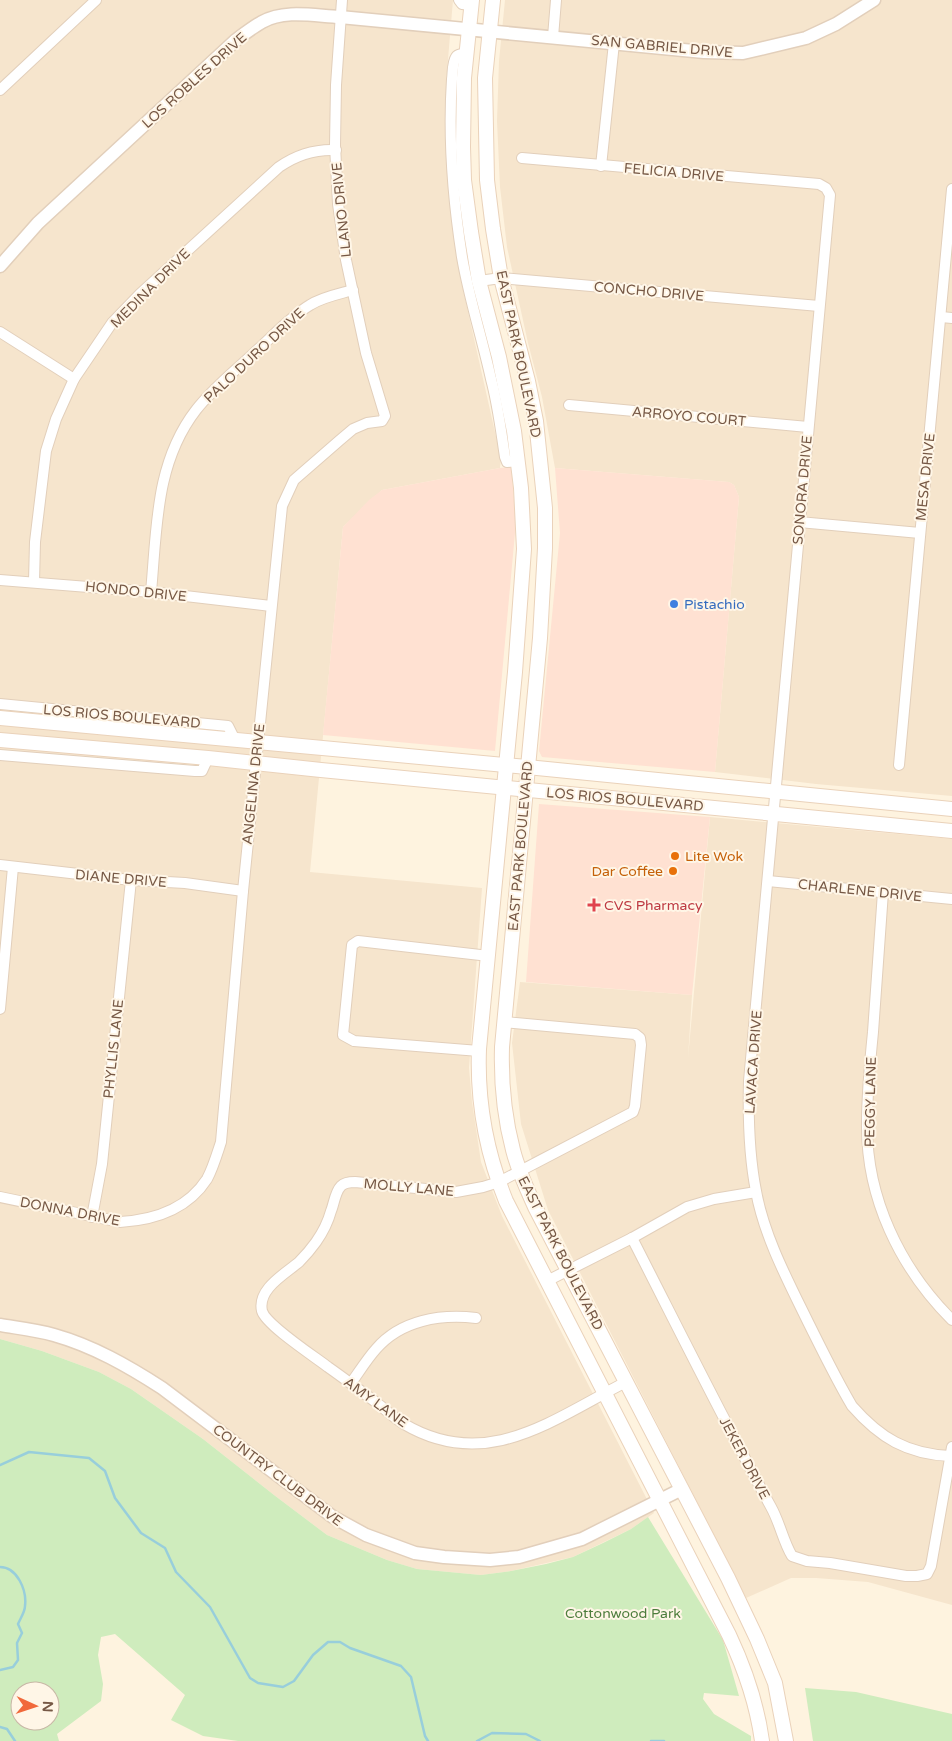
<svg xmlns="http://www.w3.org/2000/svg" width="952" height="1741" font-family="'Varela Round',sans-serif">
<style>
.residential{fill:#f6e5cd}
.commercial{fill:#ffe1d2}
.green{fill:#cfecbd;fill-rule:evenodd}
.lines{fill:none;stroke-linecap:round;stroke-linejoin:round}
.stream{stroke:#98cedb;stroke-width:2.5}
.minor-casing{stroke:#e2cfbb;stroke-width:12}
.tertiary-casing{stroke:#e2cfbb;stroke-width:15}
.secondary-casing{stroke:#ead2ba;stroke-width:16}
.minor{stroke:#fff;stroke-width:10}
.tertiary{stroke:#fff;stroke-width:12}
.secondary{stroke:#fff;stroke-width:14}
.shop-dot{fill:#3f7fe0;stroke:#fff6e7;stroke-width:2}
.food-dot{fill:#e8710a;stroke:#fff6e7;stroke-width:2}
.health-dot{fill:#e0444e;stroke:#fff6e7;stroke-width:2}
.labels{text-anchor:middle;stroke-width:4;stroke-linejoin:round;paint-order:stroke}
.street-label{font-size:14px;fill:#765845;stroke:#fff6e7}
.shop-label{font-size:14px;fill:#366cbe;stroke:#fff6e7;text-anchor:start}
.food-label{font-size:14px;fill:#c56008;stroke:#fff6e7;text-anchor:start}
.health-label{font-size:14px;fill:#be3a42;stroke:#fff6e7;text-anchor:start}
.park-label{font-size:14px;fill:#4d7d3c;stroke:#fff6e7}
</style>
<rect width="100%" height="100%" fill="#fef3df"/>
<!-- residential -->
<g class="residential">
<polygon points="0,0 453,0 446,83 449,194 462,285 501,459 500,468 382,490 343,527 310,872 482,888 469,1068 472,1102 481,1162 502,1216 654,1513 631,1529 573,1557 511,1571 481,1575 417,1569 387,1560 327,1535 274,1495 203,1439 131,1389 99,1372 42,1351 0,1339"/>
<polygon points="505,0 952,0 952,796 816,784 715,772 739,497 734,485 729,482 555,468 542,397 528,343 507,247 500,187 497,121 499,61"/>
<polygon points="710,817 952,839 952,1605 868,1582 816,1578 791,1578 746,1598 548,1210 521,1124 512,1043 520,982 692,995 688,1058"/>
</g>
<!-- commercial -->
<g class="commercial">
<polygon points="511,467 516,522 495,751 323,735 343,527 369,500 382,490 500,468"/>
<polygon points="555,468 729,482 734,485 739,497 715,772 542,757 539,751 560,533"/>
<polygon points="539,804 710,817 692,995 526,982"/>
</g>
<!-- green -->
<g class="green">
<path d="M 0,1339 L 42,1351 L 99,1372 L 131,1389 L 203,1439 L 274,1495 L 327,1535 L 387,1560 L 417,1569 L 481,1575 L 511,1571 L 546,1564 L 573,1557 L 603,1543 L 631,1529 L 648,1517 L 723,1640 L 739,1696 L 704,1693 L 703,1699 L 714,1714 L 751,1736 L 751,1741 L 238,1741 L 203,1736 L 171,1720 L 185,1695 L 115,1634 L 101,1637 L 98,1655 L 103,1684 L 101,1701 L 57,1734 L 59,1741 L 0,1741 ZM 20,1691 L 50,1691 L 50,1721 L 20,1721 Z"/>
<polygon points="805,1688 856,1692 952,1714 952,1741 813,1741"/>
</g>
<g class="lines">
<!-- stream -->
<g class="stream">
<polyline points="0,1465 29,1452 89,1458 105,1471 115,1498 141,1533 165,1548 176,1572 210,1607 250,1678 258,1683 283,1687 294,1681 313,1655 328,1642 340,1642 350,1648 401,1666 411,1677 425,1736 428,1741"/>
<path d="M 0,1567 C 17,1567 27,1590 25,1606 C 25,1612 20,1619 18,1624 L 22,1633 L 17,1643 L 18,1660 L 13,1667 L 0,1670"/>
<polyline points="0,1727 7,1729 15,1741"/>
<polyline points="477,1741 492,1733 526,1734 540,1741"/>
<polyline points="651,1741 664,1741"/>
</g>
<!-- minor casing -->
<g class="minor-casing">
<g id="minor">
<polyline points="459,0 462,4 472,5"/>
<polyline points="553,37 556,0"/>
<path d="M 466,54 C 462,54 458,54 456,57 C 452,63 453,73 452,79 C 448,138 453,199 462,257 C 469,298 482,338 491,379 C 498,405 501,431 505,457 L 507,462 L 518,461"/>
<polyline points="0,90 96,0"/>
<path d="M 522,158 L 819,184 L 826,188 L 830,195 L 749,1081 C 748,1118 749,1155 756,1191 C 764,1236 788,1281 808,1322 C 822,1350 836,1379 852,1406 C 880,1438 907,1454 950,1456"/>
<polyline points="601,166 614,43"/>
<polyline points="479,281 501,278 819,306"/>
<polyline points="941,317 952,318"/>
<polyline points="0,332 74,379"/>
<polyline points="569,405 808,427"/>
<polyline points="799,522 920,533"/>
<polyline points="0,580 151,592 271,606"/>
<path d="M 34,582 L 35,542 L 46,451 L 56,419 L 74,379 L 112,323 L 140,294 L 279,167 C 296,155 315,149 336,150"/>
<path d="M 151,592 C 157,528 155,463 196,410 C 213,388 235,371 255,352 C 273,336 290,317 310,305 C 322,297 339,294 353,290"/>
<polyline points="0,704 228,726 235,740"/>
<polyline points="0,755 195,771 202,771 208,758"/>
<polyline points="899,765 952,189"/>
<polyline points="0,865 131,880 185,883 243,891"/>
<polyline points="768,881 952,899"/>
<path d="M 883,892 C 880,939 876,985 873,1032 C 870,1062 867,1093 867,1123 C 866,1198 900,1268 952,1320"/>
<polyline points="0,1009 13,867"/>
<path d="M 504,1022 L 635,1034 L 640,1038 L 641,1045 L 635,1106 L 633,1112 L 499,1182 L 483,1187 L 456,1192 L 355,1182 C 350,1182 344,1183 341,1186 C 335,1192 334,1204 331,1211 C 328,1222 323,1232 316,1242 C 311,1249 305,1256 299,1262 C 285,1274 257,1289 262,1311 C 266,1325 315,1357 328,1367 C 345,1379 361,1391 377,1403 C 386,1410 394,1418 404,1424 C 487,1473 553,1419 626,1382"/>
<polyline points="479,1051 354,1041 343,1035 352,945 358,941 489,956"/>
<path d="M 0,1197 L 120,1222 C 154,1220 187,1210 207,1179 C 213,1168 217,1154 221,1142 L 243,891 L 282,506 L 294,480 L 340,440 L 353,429 L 367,423 L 382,421 L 385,416 L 366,353 L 346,260 L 338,204 L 335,145 L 336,85 L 342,0"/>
<polyline points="92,1217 102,1164 131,880"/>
<path d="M 632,1238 C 678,1328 723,1419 771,1507 C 780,1523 783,1541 792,1556 L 807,1561 L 830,1563 L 906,1576 L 917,1576 L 927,1574 L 931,1566 L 952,1447"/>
<polyline points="547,1281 632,1238 687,1207 714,1199 756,1192"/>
<path d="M 351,1383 C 359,1372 367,1359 376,1349 C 401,1320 440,1314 476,1318"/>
</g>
</g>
<!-- tertiary casing -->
<g class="tertiary-casing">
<g id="tertiary">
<path d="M 0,266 L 38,223 L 236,40 C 244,34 253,27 262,22 C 285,9 315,16 340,17 L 704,52 L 743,53 L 806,38 L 836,24 L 874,0"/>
<path d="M 0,1325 C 18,1328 37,1330 54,1335 C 93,1346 128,1366 162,1388 L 333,1517 L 366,1535 L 415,1553 L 444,1557 L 490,1560 L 519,1557 L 582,1539 L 682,1489"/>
</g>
</g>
<!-- secondary casing -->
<g class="secondary-casing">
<g id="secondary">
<path d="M 472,0 L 464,78 L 463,147 L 464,180 L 471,232 L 479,281 L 499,357 L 514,431 L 521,488 L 524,549 L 515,672 L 479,1049 C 477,1101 486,1152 506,1201 L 729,1635 C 745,1669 757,1704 762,1741"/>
<path d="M 493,0 L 485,78 L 487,180 L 493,229 L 501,278 L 528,381 L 536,421 L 545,508 L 545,548 L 540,638 L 502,1047 C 501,1081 504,1116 513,1150 C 518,1170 527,1189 535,1207 L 728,1578 L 757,1639 L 775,1683 L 786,1741"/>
<polyline points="0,718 527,767 952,809"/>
<polyline points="0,740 208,758 321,770 952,831"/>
</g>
</g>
<!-- minor -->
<use href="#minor" class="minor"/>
<!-- tertiary -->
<use href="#tertiary" class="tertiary"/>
<!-- secondary -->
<use href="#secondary" class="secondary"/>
</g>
<!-- markers -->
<circle class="shop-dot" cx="674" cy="604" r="5"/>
<g class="food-dot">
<circle cx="675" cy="856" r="5"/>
<circle cx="673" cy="871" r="5"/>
</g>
<path class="health-dot" d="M591.5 897.5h5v5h5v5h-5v5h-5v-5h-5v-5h5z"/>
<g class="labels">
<!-- street labels -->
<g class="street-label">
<text transform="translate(662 46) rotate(5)" y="5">SAN GABRIEL DRIVE</text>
<text transform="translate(194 80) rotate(-42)" y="5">LOS ROBLES DRIVE</text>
<text transform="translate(674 172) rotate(5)" y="5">FELICIA DRIVE</text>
<text transform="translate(341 210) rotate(-96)" y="5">LLANO DRIVE</text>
<text transform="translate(150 288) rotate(-45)" y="5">MEDINA DRIVE</text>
<text transform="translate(649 291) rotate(5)" y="5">CONCHO DRIVE</text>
<text transform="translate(519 354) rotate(78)" y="5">EAST PARK BOULEVARD</text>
<text transform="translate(254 355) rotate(-43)" y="5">PALO DURO DRIVE</text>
<text transform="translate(689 416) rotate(5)" y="5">ARROYO COURT</text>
<text transform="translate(925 477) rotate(-84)" y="5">MESA DRIVE</text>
<text transform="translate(802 490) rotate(-85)" y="5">SONORA DRIVE</text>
<text transform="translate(136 591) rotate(6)" y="5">HONDO DRIVE</text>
<text transform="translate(122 716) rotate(5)" y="5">LOS RIOS BOULEVARD</text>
<text transform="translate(253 784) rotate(-84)" y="5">ANGELINA DRIVE</text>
<text transform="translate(625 799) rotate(5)" y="5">LOS RIOS BOULEVARD</text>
<text transform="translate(520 846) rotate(-85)" y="5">EAST PARK BOULEVARD</text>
<text transform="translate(121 878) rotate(5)" y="5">DIANE DRIVE</text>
<text transform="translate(860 890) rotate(6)" y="5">CHARLENE DRIVE</text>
<text transform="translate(113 1049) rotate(-84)" y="5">PHYLLIS LANE</text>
<text transform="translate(753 1062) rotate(-86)" y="5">LAVACA DRIVE</text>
<text transform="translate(870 1102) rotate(-89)" y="5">PEGGY LANE</text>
<text transform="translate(409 1187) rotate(5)" y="5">MOLLY LANE</text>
<text transform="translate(70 1211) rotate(11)" y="5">DONNA DRIVE</text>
<text transform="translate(561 1253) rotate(63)" y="5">EAST PARK BOULEVARD</text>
<text transform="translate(376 1402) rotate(36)" y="5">AMY LANE</text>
<text transform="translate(745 1458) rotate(62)" y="5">JEKER DRIVE</text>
<text transform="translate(278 1475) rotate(37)" y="5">COUNTRY CLUB DRIVE</text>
</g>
<!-- shop labels -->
<g class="shop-label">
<text x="684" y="609">Pistachio</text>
</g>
<!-- food labels -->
<g class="food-label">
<text x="685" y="861">Lite Wok</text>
<text x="663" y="876" text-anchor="end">Dar Coffee</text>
</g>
<!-- health labels -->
<g class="health-label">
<text x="604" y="910">CVS Pharmacy</text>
</g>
<!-- park labels -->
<g class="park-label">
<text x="623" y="1618">Cottonwood Park</text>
</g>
</g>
<!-- north arrow -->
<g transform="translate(35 1706) rotate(93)"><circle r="24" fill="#fff6e7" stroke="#c8b7a6"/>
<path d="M0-4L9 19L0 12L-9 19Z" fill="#f1693b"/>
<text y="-8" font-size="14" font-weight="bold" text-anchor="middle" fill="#765845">N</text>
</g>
</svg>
